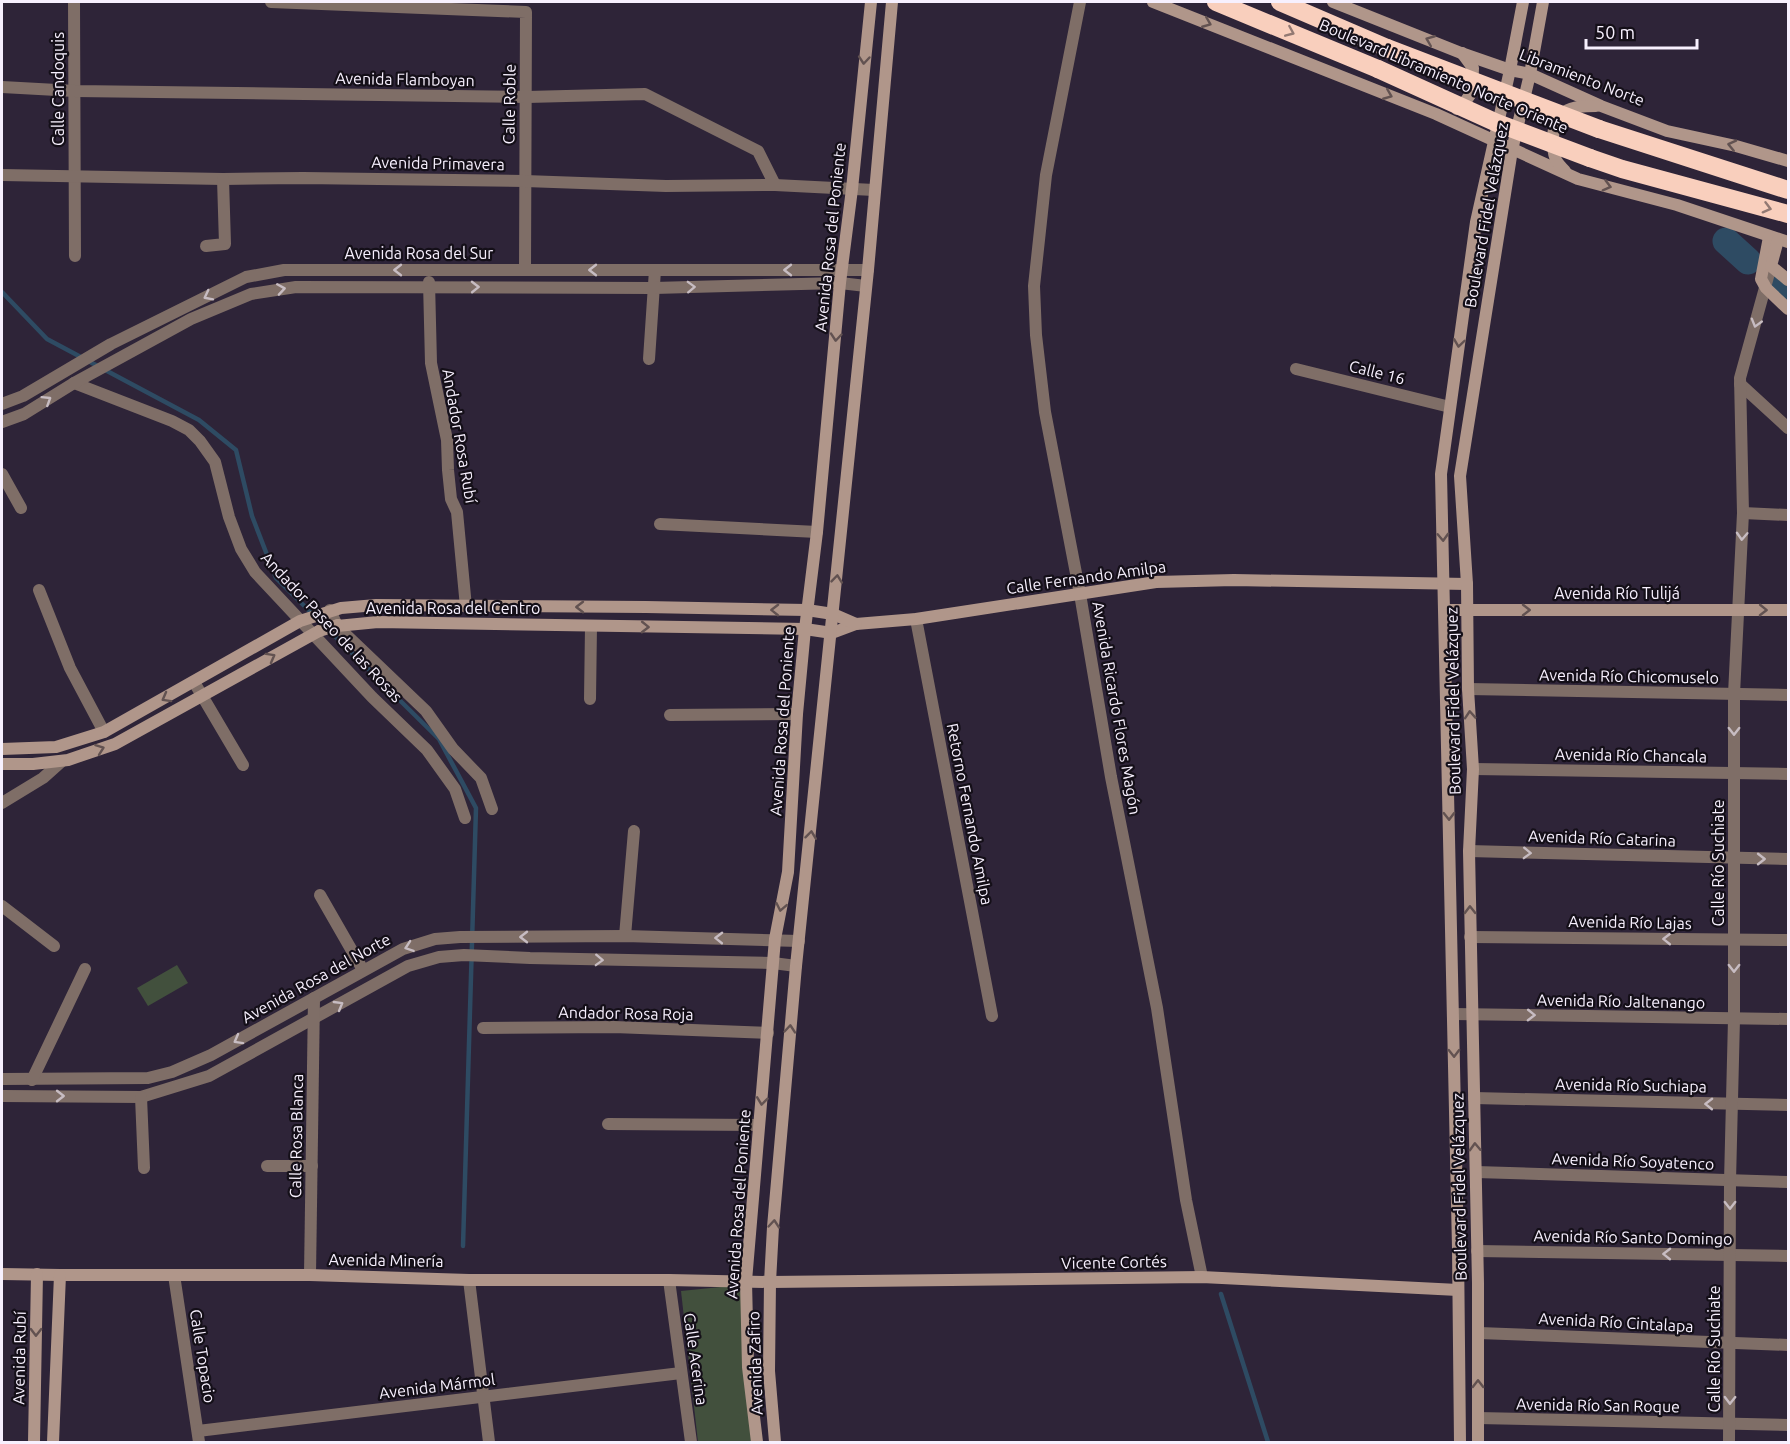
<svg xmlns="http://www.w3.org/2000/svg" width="1790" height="1444" font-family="Ubuntu,sans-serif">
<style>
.green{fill:#42503d}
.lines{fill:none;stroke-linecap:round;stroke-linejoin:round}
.stream{stroke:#2e4b63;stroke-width:4.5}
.river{stroke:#2e4b63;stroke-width:27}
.street{stroke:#7f6e67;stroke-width:12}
.secondary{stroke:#b0968a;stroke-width:12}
.highway{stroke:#f9cfbd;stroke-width:18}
.secondary-bridge{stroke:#b0968a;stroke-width:12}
.highway-bridge{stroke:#f9cfbd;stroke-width:18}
.oneway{stroke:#625251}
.oneway2{stroke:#927973}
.oneway3{stroke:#c7bcc2}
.labels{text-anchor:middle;stroke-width:4.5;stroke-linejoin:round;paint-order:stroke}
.street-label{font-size:16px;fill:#f7f0fe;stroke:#140f18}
</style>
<rect width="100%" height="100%" fill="#2e2438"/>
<!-- green -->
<g class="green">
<polygon points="177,965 188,983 148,1006 137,988"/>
<polygon points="740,1285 757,1442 698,1442 681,1291"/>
</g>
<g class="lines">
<!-- stream -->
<g class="stream">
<polyline points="2,292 47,339 199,420 236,450 252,516 276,578 439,739 476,808 463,1246"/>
<polyline points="1221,1294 1268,1442"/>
</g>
<!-- river -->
<g class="river">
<polyline points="1726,241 1748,261"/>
<polyline points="1771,282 1788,297"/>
</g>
<!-- street -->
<g class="street">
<polyline points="74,2 75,256"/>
<polyline points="271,2 526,12 525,270"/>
<polyline points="1080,2 1046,175 1034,286 1036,335 1045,412 1080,594 1111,777 1157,1008 1186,1200 1202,1277"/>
<polyline points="2,87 75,91 304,94 527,97 645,94 758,151 775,185"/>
<polyline points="2,175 223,179 303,178 525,181 666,186 775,185 874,190"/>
<polyline points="206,246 225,244 223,179"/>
<polyline points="429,282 431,363 447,440 448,470 451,499 457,512 466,607"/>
<polyline points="649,359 655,270"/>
<polyline points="1296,369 1450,407"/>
<polyline points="74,383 172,421 189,430 200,441 215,462 229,517 241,549 255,572 372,697 427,750 455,789 465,818"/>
<polyline points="1740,384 1788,428"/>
<polyline points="2,404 23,396 111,344 246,277 284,270 868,270"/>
<polyline points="2,422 24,414 74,383 191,319 251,294 296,287 654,288 840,283 866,286"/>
<polyline points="2,474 21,508"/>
<polyline points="1743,513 1788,515"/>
<polyline points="660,524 817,532"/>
<polyline points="39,590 70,668 104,732"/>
<polyline points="330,610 337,626 426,711 453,749 481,778 492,809"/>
<polyline points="916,619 992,1016"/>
<polyline points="194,682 243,765"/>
<polyline points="1468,689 1788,695"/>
<polyline points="590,699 591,626"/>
<polyline points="670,715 797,714"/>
<polyline points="1473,769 1788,774"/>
<polyline points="2,803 43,778 62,761"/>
<polyline points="1469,851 1788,859"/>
<polyline points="320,895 363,970"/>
<polyline points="2,906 54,946"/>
<polyline points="625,936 634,831"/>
<polyline points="1470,937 1788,940"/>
<polyline points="1453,1014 1788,1019"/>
<polyline points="483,1028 614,1027 768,1033"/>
<polyline points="2,1079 148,1078 172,1072 211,1055 403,949 435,939 460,937 625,936 799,941"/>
<polyline points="32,1080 85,969"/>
<polyline points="2,1096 141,1097 209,1076 408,966 439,957 464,955 530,958 773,963 796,966"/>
<polyline points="141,1097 144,1168"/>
<polyline points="1474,1098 1788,1105"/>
<polyline points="608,1124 759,1125"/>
<polyline points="267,1166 312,1166"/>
<polyline points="1476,1172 1788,1182"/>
<polyline points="1477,1251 1788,1256"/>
<polyline points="174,1275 199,1442"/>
<polyline points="310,1275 314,998"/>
<polyline points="469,1280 489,1442"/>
<polyline points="669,1280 691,1442"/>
<polyline points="1479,1333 1788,1345"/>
<polyline points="1478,1418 1788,1425"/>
<polyline points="198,1431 681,1373"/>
<polyline points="1729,1442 1730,1181 1734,1019 1734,694 1743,513 1740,378 1771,266"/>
</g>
<!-- secondary -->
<g class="secondary">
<polyline points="1153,2 1436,114 1578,179 1677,205 1788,242"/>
<polyline points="1333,2 1461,53 1510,70 1530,74 1601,106 1667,131 1736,146 1788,161"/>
<polyline points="1457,109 1460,109 1472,92 1473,68 1462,53"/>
<path d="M 1565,171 C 1562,168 1558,164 1556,160 C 1551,147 1551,120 1564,112 C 1574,106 1585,106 1596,106"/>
<polyline points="1769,237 1761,279 1766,288 1788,309"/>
<polyline points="1778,240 1771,266 1788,280"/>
<polyline points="1445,610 1788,610"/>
<polyline points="338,625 337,626 378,622 805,629 832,633 856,624 916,619 1156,582 1234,580 1467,584"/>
<polyline points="2,749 56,747 104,732 300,621 341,608 376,605 646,607 807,610 833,614 856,624"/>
<polyline points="2,764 33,764 68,760 115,744 319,631"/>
<polyline points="2,1274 60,1275 310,1275 469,1280 669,1280 770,1282 1202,1277 1458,1290"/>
<polyline points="34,1442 37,1274"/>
<polyline points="53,1442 60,1275"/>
<polyline points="757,1442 748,1367 746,1281 775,939 788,872 797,714 805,629 817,532 840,283 852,189 871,2"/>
<polyline points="775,1442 769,1371 770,1282 773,1227 796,966 868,270 892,2"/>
<polyline points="1460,1442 1458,1248 1441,474 1476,222 1510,70 1523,2"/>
<polyline points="1478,1442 1478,1283 1469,851 1473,769 1468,689 1467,584 1460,476 1512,150 1530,74 1543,2"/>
</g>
<!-- highway -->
<g class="highway">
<polyline points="1216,2 1378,69"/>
<polyline points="1280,2 1387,48"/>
<polyline points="1599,129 1788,190"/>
<polyline points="1590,158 1622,169 1788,214"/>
</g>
<!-- secondary-bridge -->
<polyline class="secondary-bridge" points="319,631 338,625"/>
<!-- highway-bridge -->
<g class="highway-bridge">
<polyline points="1387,48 1599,129"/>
<polyline points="1378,69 1497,123 1590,158"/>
</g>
</g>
<!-- one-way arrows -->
<defs><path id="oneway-chevron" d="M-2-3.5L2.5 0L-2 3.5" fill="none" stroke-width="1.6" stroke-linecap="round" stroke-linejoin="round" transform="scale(1.5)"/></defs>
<g class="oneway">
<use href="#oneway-chevron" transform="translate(1207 23) rotate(22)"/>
<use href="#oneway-chevron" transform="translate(1430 40) rotate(-158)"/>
<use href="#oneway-chevron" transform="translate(864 60) rotate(95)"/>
<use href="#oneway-chevron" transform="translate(1388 95) rotate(22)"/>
<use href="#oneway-chevron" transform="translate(1732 145) rotate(-167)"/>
<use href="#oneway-chevron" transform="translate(1607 186) rotate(15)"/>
<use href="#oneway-chevron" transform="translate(836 337) rotate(95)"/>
<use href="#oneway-chevron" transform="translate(1459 343) rotate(98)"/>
<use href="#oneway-chevron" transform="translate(1443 537) rotate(88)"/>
<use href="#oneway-chevron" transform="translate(837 579) rotate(-84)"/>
<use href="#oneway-chevron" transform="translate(580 607) rotate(180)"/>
<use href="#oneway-chevron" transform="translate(775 610) rotate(-179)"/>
<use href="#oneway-chevron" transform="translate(1526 610)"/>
<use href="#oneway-chevron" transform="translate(1763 610) rotate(1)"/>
<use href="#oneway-chevron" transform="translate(645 627) rotate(1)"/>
<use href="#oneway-chevron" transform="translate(271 657) rotate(-29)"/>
<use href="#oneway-chevron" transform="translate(166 698) rotate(151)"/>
<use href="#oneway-chevron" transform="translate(1470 715) rotate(-94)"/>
<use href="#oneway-chevron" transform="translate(100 749) rotate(-20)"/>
<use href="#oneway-chevron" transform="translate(1449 816) rotate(89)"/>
<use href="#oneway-chevron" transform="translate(811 835) rotate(-83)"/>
<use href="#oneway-chevron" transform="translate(781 907) rotate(101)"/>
<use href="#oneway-chevron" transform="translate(1470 910) rotate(-91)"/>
<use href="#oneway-chevron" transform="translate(790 1029) rotate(-85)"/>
<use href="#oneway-chevron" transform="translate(1454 1053) rotate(89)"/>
<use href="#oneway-chevron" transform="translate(762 1101) rotate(97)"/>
<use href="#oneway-chevron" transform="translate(1475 1147) rotate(-92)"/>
<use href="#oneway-chevron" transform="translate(774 1224) rotate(-85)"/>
<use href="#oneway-chevron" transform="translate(36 1332) rotate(91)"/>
<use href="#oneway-chevron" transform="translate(1478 1384) rotate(-90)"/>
</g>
<g class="oneway2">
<use href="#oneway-chevron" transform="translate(1290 32) rotate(23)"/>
<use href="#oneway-chevron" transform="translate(1767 208) rotate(15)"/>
</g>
<g class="oneway3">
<use href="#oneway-chevron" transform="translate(398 270) rotate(180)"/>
<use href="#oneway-chevron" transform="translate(593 270) rotate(-180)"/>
<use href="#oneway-chevron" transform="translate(788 270) rotate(180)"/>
<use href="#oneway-chevron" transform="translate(475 287) rotate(-1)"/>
<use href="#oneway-chevron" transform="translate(691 287) rotate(-2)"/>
<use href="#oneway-chevron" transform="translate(281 289) rotate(-9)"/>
<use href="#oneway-chevron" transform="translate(208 296) rotate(153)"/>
<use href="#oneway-chevron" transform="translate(1756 323) rotate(106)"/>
<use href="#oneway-chevron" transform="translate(47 400) rotate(-32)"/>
<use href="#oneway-chevron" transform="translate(1742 536) rotate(93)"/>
<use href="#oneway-chevron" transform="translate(1734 731) rotate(90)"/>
<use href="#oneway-chevron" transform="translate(1527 853) rotate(2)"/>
<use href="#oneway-chevron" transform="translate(1761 859)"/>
<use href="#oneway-chevron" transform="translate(524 937) rotate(180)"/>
<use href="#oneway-chevron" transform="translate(719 938) rotate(-179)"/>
<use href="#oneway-chevron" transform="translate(1667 939) rotate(-179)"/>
<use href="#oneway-chevron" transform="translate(409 947) rotate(161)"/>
<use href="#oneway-chevron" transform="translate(599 960) rotate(2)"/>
<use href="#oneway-chevron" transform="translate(1734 968) rotate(90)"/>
<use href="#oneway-chevron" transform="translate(339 1005) rotate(-30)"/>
<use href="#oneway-chevron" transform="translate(1531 1015) rotate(1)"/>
<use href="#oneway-chevron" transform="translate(238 1040) rotate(151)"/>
<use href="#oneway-chevron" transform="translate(60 1096)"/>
<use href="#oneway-chevron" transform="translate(1709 1104) rotate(-179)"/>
<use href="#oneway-chevron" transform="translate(1730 1205) rotate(90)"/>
<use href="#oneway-chevron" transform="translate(1667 1254) rotate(-179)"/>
<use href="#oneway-chevron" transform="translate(1730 1400) rotate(91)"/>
</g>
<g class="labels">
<!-- street labels -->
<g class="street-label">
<text transform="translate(1444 76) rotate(23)" y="6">Boulevard Libramiento Norte Oriente</text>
<text transform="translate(1582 77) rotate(21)" y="6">Libramiento Norte</text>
<text transform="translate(405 79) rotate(1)" y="6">Avenida Flamboyan</text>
<text transform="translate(58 89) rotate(-90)" y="6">Calle Candoquis</text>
<text transform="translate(509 104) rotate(-89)" y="6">Calle Roble</text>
<text transform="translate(438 163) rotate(1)" y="6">Avenida Primavera</text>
<text transform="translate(1486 215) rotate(-80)" y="6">Boulevard Fidel Velázquez</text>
<text transform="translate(830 237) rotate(-84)" y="6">Avenida Rosa del Poniente</text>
<text x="419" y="259">Avenida Rosa del Sur</text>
<text transform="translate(1377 372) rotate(14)" y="6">Calle 16</text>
<text transform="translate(460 436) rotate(80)" y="6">Andador Rosa Rubí</text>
<text transform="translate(1086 577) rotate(-8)" y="6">Calle Fernando Amilpa</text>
<text x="1617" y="599">Avenida Río Tulijá</text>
<text x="453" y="614">Avenida Rosa del Centro</text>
<text transform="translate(332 627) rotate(47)" y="6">Andador Paseo de las Rosas</text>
<text transform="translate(1629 676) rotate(1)" y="6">Avenida Río Chicomuselo</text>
<text transform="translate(1453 701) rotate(-91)" y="6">Boulevard Fidel Velázquez</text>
<text transform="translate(1117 708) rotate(80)" y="6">Avenida Ricardo Flores Magón</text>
<text transform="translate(782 721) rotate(-86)" y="6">Avenida Rosa del Poniente</text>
<text transform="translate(1631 755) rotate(1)" y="6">Avenida Río Chancala</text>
<text transform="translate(970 814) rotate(79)" y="6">Retorno Fernando Amilpa</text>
<text transform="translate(1602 838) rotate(2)" y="6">Avenida Río Catarina</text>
<text transform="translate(1718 863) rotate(-90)" y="6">Calle Río Suchiate</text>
<text transform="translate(1630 922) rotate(1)" y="6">Avenida Río Lajas</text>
<text transform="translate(316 978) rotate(-29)" y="6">Avenida Rosa del Norte</text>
<text transform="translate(1621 1001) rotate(1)" y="6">Avenida Río Jaltenango</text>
<text transform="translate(626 1013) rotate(1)" y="6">Andador Rosa Roja</text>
<text transform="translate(1631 1085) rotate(1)" y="6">Avenida Río Suchiapa</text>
<text transform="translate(296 1136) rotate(-89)" y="6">Calle Rosa Blanca</text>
<text transform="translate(1633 1161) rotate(2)" y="6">Avenida Río Soyatenco</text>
<text transform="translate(1459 1187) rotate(-91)" y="6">Boulevard Fidel Velázquez</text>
<text transform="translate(738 1204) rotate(-86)" y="6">Avenida Rosa del Poniente</text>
<text transform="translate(1633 1237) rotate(1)" y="6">Avenida Río Santo Domingo</text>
<text transform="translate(386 1260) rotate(1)" y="6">Avenida Minería</text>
<text transform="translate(1114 1262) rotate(-1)" y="6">Vicente Cortés</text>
<text transform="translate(1616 1322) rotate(3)" y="6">Avenida Río Cintalapa</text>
<text transform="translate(1714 1349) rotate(-90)" y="6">Calle Río Suchiate</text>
<text transform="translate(203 1356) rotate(81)" y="6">Calle Topacio</text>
<text transform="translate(19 1358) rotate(-89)" y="6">Avenida Rubí</text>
<text transform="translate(696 1359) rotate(82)" y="6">Calle Acerina</text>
<text transform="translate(755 1363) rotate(-92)" y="6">Avenida Zafiro</text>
<text transform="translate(437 1386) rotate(-7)" y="6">Avenida Mármol</text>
<text transform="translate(1598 1405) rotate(1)" y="6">Avenida Río San Roque</text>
</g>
</g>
<!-- border -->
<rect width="1790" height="1444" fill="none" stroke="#f7f0fe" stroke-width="6"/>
<!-- scale -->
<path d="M1586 39v9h111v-9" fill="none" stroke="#f7f0fe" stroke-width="3"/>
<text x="1595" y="39" font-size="18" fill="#f7f0fe" stroke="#140f18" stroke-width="4.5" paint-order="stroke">50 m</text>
</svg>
